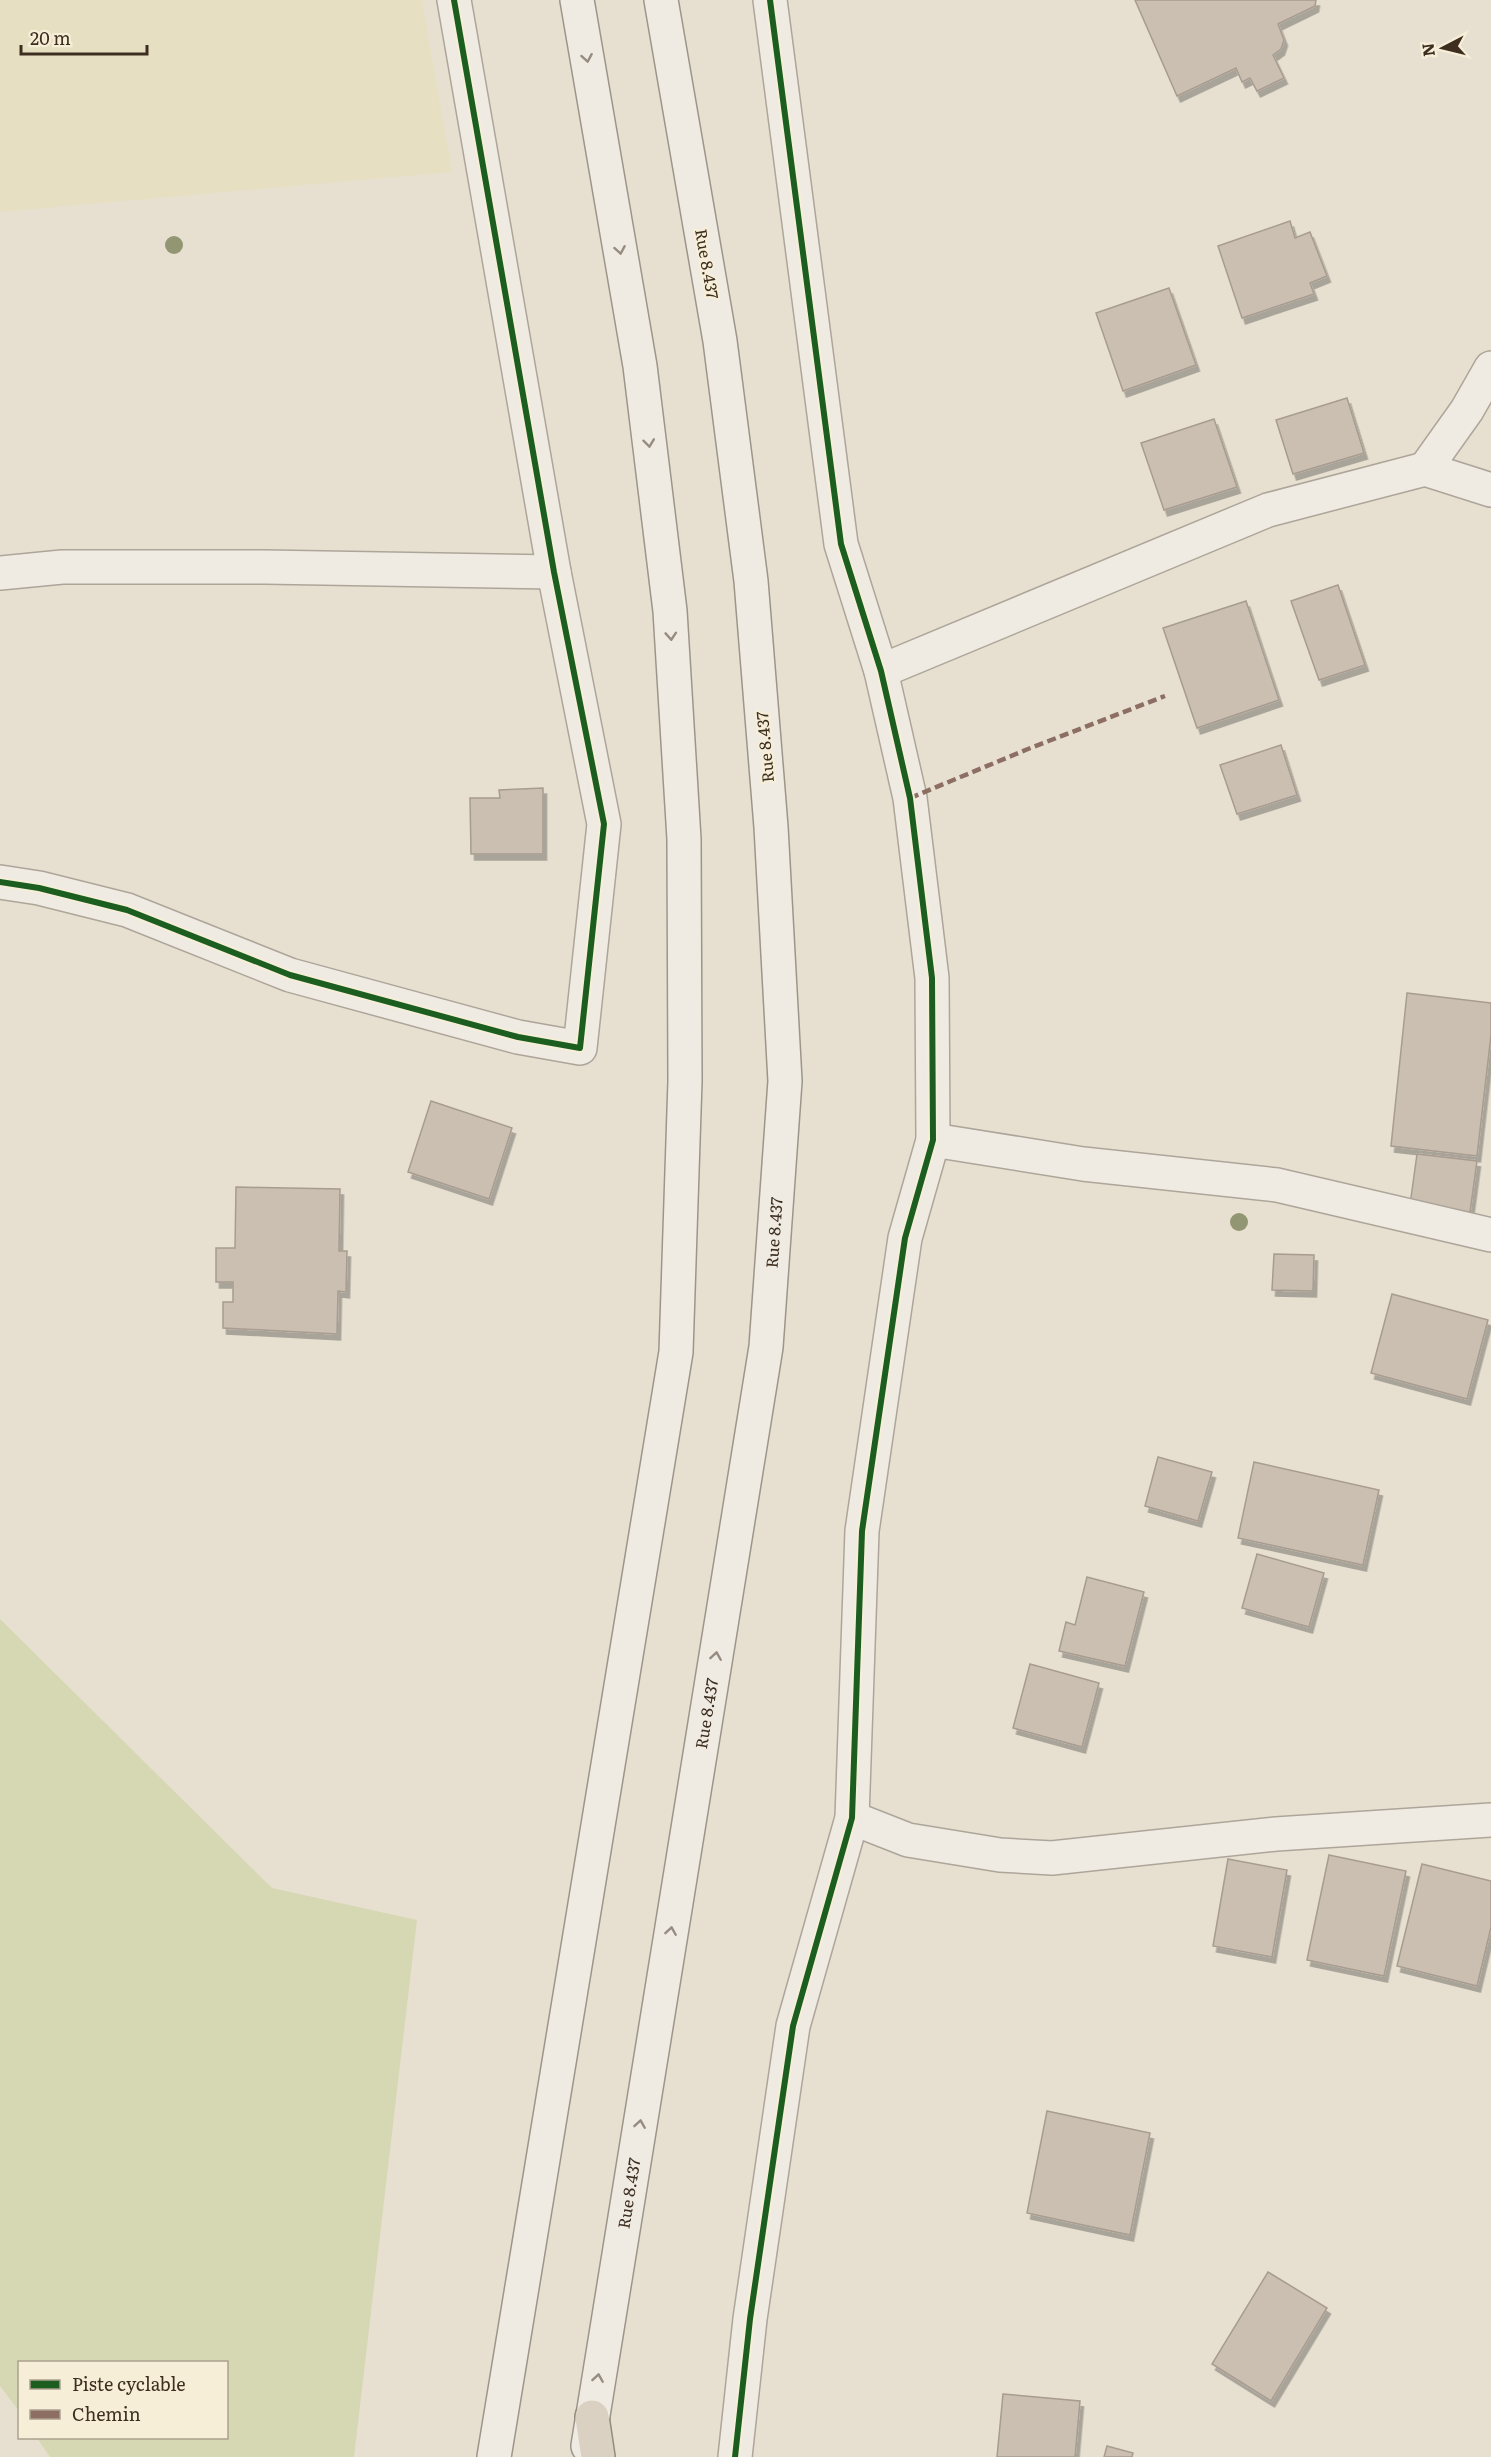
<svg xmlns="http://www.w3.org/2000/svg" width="1491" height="2457" font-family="Literata,serif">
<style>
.farmland{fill:#e6dfc2}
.green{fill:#d6d7b3}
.building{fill:#cbbfb2;stroke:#a89c90;stroke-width:1.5;filter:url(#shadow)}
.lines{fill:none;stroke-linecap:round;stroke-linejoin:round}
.street-casing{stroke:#ada599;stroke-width:36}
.secondary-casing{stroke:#9c958a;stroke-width:36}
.highway-casing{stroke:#928b80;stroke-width:36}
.street{stroke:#efebe3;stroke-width:33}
.secondary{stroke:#efebe3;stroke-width:33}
.highway{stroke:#dad1c2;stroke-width:33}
.quiet{stroke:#8d6e63;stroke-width:4.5;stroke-dasharray:9 4.5;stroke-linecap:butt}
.cycleway-casing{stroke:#f7eed8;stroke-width:10}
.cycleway{stroke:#1b5e20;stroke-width:6}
.tree{fill:#929673}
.oneway{stroke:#968c82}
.labels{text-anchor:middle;stroke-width:4.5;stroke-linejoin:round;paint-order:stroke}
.street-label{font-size:16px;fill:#3d2e20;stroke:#f7eed8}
</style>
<defs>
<filter id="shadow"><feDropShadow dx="3.5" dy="6" stdDeviation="0" flood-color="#0004"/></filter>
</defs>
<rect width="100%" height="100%" fill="#e7e0d1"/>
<!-- farmland -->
<polygon class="farmland" points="0,0 422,0 452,172 0,212"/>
<!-- green -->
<polygon class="green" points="0,1619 272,1888 417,1920 354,2457 50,2457 37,2438 226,2438 226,2362 20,2362 19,2411 0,2386"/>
<!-- building -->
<g class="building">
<polygon points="1135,0 1316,0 1315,6 1278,24 1284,40 1281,49 1273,55 1284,78 1257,91 1250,78 1242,82 1236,68 1177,96"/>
<polygon points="1290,221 1295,238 1310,232 1327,276 1310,283 1314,294 1242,318 1218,246"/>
<polygon points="1169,288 1196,365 1123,391 1096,313"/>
<polygon points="1347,398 1364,453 1293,474 1276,420"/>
<polygon points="1214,419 1237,487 1164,510 1141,443"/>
<polygon points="1338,585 1365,665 1319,680 1291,601"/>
<polygon points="1246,601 1279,700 1197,728 1163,628"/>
<polygon points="1281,745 1297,795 1237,814 1220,765"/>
<polygon points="543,788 543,854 471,854 470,798 500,798 499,790"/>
<polygon points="1407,993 1491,1003 1491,1035 1477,1156 1391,1146"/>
<polygon points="431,1101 512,1128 489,1199 408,1172"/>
<polygon points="1417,1154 1477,1161 1470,1212 1410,1205"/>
<polygon points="236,1187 340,1189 339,1251 347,1251 346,1292 338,1291 337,1334 223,1328 223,1302 233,1302 233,1282 216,1282 216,1248 235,1248"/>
<polygon points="1274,1254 1314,1255 1313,1291 1272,1290"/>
<polygon points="1392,1294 1488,1320 1467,1399 1371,1373"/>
<polygon points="1158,1457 1212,1472 1198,1521 1145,1506"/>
<polygon points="1254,1462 1379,1490 1363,1565 1238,1538"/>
<polygon points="1257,1554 1324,1573 1309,1627 1242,1608"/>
<polygon points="1087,1577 1144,1592 1125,1666 1059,1651 1066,1622 1075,1625"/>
<polygon points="1030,1664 1099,1683 1082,1747 1013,1728"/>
<polygon points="1329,1855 1406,1871 1384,1976 1307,1960"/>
<polygon points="1228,1859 1287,1870 1272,1957 1213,1946"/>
<polygon points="1422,1864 1491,1881 1491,1927 1477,1986 1397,1966"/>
<polygon points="1047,2111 1150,2133 1130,2235 1027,2213"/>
<polygon points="1268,2272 1327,2308 1271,2401 1212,2364"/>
<polygon points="1003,2394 1080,2401 1075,2457 997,2457"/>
<polygon points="1107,2446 1133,2453 1132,2457 1104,2457"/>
</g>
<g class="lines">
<!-- street casing -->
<g class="street-casing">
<g id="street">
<polyline points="1425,469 1467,410 1491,368"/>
<polyline points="0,573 62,567 265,567 554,572"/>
<polyline points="881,671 1268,510 1425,469 1491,490"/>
<polyline points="0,882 39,888 127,910 290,975 518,1037 580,1048 604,824 554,572 454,0"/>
<polyline points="933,1140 1083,1164 1277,1185 1491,1235"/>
<polyline points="852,1818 908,1840 1000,1855 1052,1858 1276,1834 1491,1820"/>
<polyline points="735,2457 750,2319 793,2026 852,1818 862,1531 905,1238 933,1140 932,978 910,798 881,671 841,544 770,0"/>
</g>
</g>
<!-- secondary casing -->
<g class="secondary-casing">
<g id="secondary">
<path id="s1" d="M 588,2446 L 766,1347 L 785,1081 L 771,827 L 751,581 L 720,341 L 661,0"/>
<polyline points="494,2457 676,1352 685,1081 684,839 670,611 640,366 577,0"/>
</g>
</g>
<!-- highway casing -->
<g class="highway-casing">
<polyline id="highway" points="592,2417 598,2457"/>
</g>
<!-- street -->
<use href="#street" class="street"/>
<!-- secondary -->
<use href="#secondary" class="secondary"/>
<!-- highway -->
<use href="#highway" class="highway"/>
<!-- quiet -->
<polyline class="quiet" points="910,798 1028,749 1165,696"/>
<!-- cycleway casing -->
<g class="cycleway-casing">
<g id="cycleway">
<polyline points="0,882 39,888 127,910 290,975 518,1037 580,1048 604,824 554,572 454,0"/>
<polyline points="735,2457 750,2319 793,2026 852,1818 862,1531 905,1238 933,1140 932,978 910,798 881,671 841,544 770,0"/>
</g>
</g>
<!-- cycleway -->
<use href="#cycleway" class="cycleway"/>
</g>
<!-- trees -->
<g class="tree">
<circle cx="174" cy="245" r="9"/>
<circle cx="1239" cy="1222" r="9"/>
</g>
<!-- one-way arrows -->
<defs><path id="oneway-chevron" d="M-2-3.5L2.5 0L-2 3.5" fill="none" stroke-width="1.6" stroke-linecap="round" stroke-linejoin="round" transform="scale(1.5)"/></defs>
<g class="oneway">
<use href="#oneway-chevron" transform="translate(587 58) rotate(80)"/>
<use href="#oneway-chevron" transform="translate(620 250) rotate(80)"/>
<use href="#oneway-chevron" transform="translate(649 443) rotate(83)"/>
<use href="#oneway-chevron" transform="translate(671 636) rotate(86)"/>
<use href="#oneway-chevron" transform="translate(716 1656) rotate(-81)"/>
<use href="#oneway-chevron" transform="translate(671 1931) rotate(-81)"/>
<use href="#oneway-chevron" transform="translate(640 2124) rotate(-81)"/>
<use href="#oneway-chevron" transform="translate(598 2378) rotate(-81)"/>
</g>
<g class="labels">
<!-- street labels -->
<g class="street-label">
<text transform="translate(707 264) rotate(80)" y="6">Rue 8.437</text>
<text transform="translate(765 747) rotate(-95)" y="6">Rue 8.437</text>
<text dy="6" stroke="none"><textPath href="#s1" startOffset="1228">Rue 8.437</textPath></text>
<text dy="6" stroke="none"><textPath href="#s1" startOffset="742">Rue 8.437</textPath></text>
<text dy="6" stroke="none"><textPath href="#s1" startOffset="256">Rue 8.437</textPath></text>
</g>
</g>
<!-- legend -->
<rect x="18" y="2361" width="210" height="78" fill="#f7eed8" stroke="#ada18e" stroke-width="1.5"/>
<rect x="30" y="2380" width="30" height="9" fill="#1b5e20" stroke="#ada18e" stroke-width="1.5"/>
<text x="72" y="2391" font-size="18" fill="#3d2e20">Piste cyclable</text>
<rect x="30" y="2410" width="30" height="9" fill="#8d6e63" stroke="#ada18e" stroke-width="1.5"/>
<text x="72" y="2421" font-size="18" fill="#3d2e20">Chemin</text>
<!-- north arrow -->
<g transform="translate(1443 48) rotate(263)" stroke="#f7eed8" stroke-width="4.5" paint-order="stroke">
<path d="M0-4.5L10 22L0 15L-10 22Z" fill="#3d2e20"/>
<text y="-9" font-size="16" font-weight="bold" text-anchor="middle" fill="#3d2e20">N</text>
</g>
<!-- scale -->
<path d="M21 45v9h126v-9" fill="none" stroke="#3d2e20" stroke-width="3"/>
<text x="30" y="45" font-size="18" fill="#3d2e20" stroke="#f7eed8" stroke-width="4.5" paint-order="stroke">20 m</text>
</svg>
